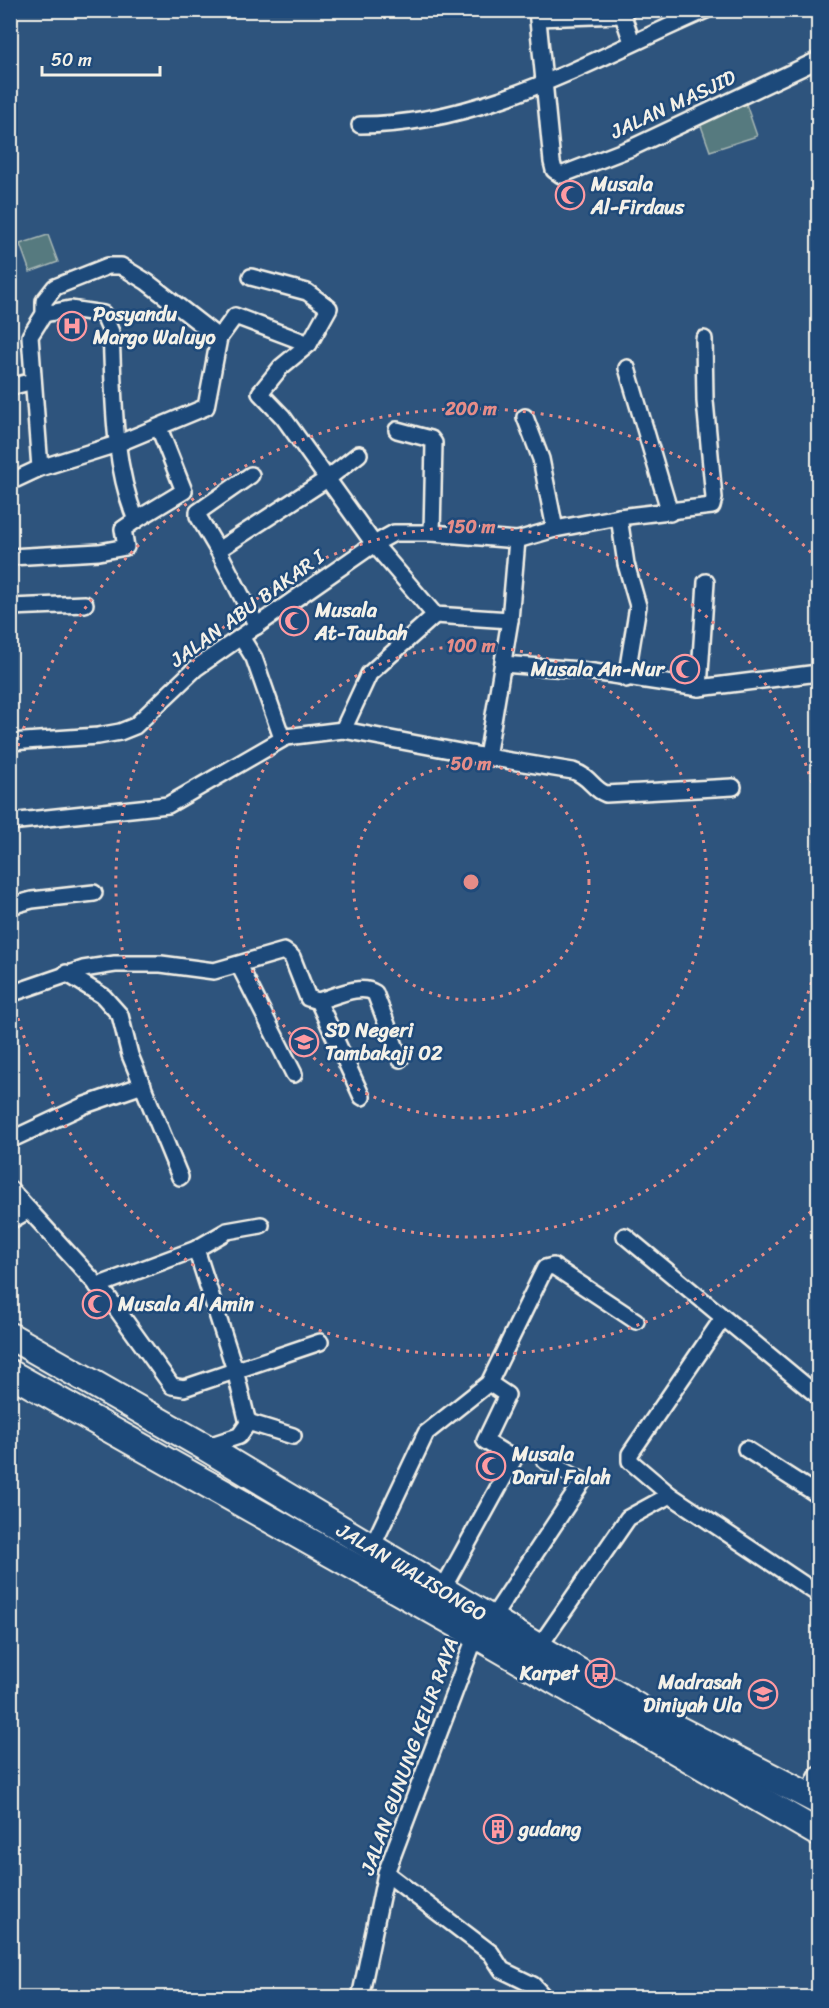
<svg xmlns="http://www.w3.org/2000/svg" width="829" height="2008" font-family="Sriracha,sans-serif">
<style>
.garden{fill:#577a7f;stroke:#a6b6b4;stroke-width:1.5}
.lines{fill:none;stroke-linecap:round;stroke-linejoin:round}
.minor-casing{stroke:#f4f1e8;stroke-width:20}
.trunk-casing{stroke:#f4f1e8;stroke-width:30}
.minor{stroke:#1f4a7a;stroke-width:15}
.trunk{stroke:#1f4a7a;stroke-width:26}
.ring{fill:none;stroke:#e58c88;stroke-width:3;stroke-dasharray:3 6}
.labels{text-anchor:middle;stroke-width:5;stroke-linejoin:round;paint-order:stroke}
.street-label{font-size:20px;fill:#f4f1e8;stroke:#1f4a7a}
.poi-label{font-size:20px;font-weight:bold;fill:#f4f1e8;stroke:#1f4a7a;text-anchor:start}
.centre{fill:#e58c88;stroke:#1f4a7a;stroke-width:3}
.ring-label{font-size:18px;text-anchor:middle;font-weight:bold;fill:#e58c88;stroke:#1f4a7a;stroke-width:5;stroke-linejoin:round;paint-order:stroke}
</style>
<rect width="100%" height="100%" fill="#2e547d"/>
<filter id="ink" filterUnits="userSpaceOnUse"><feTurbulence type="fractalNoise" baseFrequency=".0167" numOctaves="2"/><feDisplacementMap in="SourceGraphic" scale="12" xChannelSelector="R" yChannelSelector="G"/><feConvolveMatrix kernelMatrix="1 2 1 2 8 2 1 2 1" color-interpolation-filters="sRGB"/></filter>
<g filter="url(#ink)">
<!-- garden -->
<g class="garden">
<polygon points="746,104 757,136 710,151 699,120"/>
<polygon points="48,235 58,262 30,272 20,244"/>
</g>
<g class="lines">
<!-- minor casing -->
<g class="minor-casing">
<g id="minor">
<polyline points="537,10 552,162 554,170 561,175 631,148 818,60"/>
<polyline points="621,10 632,42"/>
<polyline points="538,18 621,15"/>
<path d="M 360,125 C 484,125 595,58 706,10"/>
<polyline points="251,277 307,292 329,308 309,344 281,367 260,393 283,417 374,544 435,615 510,620"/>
<polyline points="219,338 235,316 309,344"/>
<polyline points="627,368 670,513"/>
<polyline points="10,387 33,381"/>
<polyline points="525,417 541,459 555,529"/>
<polyline points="397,430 431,439 434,443 432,533"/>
<polyline points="10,482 40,468 117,444 206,407 219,338 147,282 121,266 108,266 55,287 44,301 44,314 30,336 40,468"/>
<polyline points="619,517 626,564 638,606 626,679"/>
<polyline points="136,520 184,491 159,428"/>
<polyline points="218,550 198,516 198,512 251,475"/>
<path d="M 10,557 L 99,552 L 126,547 L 123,529 L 136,520 C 112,461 114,394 111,332 L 103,314 L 70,309 L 44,314"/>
<polyline points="10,607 85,604"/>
<polyline points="257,626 218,550 327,479 359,454"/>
<polyline points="241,637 254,658 282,738"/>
<polyline points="503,664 580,670 699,688 818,673"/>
<polyline points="699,688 706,582"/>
<polyline points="343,730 369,674 435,615"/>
<polyline points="10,742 98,736 120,732 135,726 196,668 374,544 394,533 432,533 517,540 555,529 619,517 712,506 714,498 705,401 704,339"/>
<path d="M 487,757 L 573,771 C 591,777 592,789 606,794 L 733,787"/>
<polyline points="10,822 168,805 286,737 343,730 487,757 510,620 517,540"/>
<polyline points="10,906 32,900 94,893"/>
<polyline points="239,965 294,1074"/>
<polyline points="66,973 103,996 120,1015 130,1055 180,1177"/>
<polyline points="10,994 83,969 115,964 161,964 214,971 284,951 292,957 308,998 318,1001 362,1097"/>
<path d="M 318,1001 C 334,997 360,983 375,993 L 400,1059"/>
<polyline points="10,1140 85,1105 143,1085"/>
<polyline points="10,1189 108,1297 172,1386 184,1388 320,1342"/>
<polyline points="10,1221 29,1210"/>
<polyline points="625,1236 818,1396"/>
<polyline points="196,1249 235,1370 247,1419 251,1423 293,1436"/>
<polyline points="97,1286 196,1249 227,1231 261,1225"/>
<polyline points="723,1318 630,1454 630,1461 670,1495 818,1594"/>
<polyline points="205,1447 239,1436 249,1422"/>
<polyline points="746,1449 818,1495"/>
<polyline points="372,1547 426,1433 489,1383 545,1268 553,1266 636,1321"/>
<polyline points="442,1590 514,1459 485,1441 507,1395 489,1383"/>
<polyline points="491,1620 583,1481 545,1461"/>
<polyline points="539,1647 628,1518 670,1495"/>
<polyline points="808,1795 818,1775"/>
<polyline points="386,1873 491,1953 502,1970 533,1985 545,1998"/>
<polyline points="360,1998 386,1873 476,1635"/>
</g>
</g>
<!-- trunk casing -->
<g class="trunk-casing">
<g id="trunk">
<polyline points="10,1336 205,1447 656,1718 818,1801"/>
<polyline points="10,1373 476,1635 818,1833"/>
</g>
</g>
<!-- minor -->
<use href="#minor" class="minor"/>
<!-- trunk -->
<use href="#trunk" class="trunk"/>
</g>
</g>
<!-- distance rings -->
<g class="ring">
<circle cx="471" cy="882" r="118"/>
<circle cx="471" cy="882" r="236"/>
<path d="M818 956A355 355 0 1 1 818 808"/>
<path d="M817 1205A473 473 0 0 1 11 992M11 772A473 473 0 0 1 817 559"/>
</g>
<!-- icons -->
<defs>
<g id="mosque-ring" transform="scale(1.5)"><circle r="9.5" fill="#1f4a7a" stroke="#ff9aa2" stroke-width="1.5"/><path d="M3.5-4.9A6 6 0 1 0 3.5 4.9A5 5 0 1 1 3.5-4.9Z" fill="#ff9aa2"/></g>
<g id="hospital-ring" transform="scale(1.5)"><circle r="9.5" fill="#1f4a7a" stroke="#ff9aa2" stroke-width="1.5"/><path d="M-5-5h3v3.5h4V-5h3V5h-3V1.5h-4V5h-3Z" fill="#ff9aa2"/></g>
<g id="school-ring" transform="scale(1.5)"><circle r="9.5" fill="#1f4a7a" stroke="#ff9aa2" stroke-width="1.5"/><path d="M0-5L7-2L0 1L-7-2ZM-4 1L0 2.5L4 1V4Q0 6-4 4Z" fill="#ff9aa2"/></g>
<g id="bus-ring" transform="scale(1.5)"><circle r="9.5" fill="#1f4a7a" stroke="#ff9aa2" stroke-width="1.5"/><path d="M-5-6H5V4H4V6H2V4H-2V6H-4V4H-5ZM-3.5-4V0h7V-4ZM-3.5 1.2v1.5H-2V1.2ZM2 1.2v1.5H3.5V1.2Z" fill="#ff9aa2"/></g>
<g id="building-ring" transform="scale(1.5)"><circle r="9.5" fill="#1f4a7a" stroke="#ff9aa2" stroke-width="1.5"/><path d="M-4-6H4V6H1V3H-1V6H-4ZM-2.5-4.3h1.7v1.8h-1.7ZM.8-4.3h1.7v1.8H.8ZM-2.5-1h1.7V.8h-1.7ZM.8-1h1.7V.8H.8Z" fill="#ff9aa2"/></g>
</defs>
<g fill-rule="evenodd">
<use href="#mosque-ring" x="570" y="195"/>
<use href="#hospital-ring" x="72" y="326"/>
<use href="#mosque-ring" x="294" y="621"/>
<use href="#mosque-ring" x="685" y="669"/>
<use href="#school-ring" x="304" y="1042"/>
<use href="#mosque-ring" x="97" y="1304"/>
<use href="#mosque-ring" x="491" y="1466"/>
<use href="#bus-ring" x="600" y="1673"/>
<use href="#school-ring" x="763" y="1694"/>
<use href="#building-ring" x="498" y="1829"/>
</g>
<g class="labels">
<!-- street labels -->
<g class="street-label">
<text transform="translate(673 104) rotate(-25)" y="7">JALAN MASJID</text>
<text transform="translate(247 608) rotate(-36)" y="7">JALAN ABU BAKAR I</text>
<text transform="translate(412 1572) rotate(31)" y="7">JALAN WALISONGO</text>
<text transform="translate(409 1756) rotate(-70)" y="7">JALAN GUNUNG KELIR RAYA</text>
</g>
<!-- poi labels -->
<g class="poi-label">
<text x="591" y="191">Musala<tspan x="591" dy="23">Al-Firdaus</tspan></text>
<text x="93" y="321">Posyandu<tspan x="93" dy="23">Margo Waluyo</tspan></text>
<text x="315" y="617">Musala<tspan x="315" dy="23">At-Taubah</tspan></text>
<text x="664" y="676" text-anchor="end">Musala An-Nur</text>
<text x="325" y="1037">SD Negeri<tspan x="325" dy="23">Tambakaji 02</tspan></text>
<text x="118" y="1311">Musala Al Amin</text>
<text x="512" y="1461">Musala<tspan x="512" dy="23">Darul Falah</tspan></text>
<text x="579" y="1680" text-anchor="end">Karpet</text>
<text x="742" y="1689" text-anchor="end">Madrasah<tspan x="742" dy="23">Diniyah Ula</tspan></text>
<text x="519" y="1836">gudang</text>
</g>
</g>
<circle cx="471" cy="882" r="9" class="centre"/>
<g class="ring-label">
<text x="471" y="415">200 m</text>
<text x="471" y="533">150 m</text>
<text x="471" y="652">100 m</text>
<text x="471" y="770">50 m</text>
</g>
<!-- margin -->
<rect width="829" height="2008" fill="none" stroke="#1f4a7a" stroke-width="36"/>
<rect x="18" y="18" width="793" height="1972" fill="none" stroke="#f4f1e8" stroke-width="2" filter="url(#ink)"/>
<!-- scale -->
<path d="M42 66v9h118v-9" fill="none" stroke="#f4f1e8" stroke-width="3"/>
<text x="51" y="66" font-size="18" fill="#f4f1e8" stroke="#1f4a7a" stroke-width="4.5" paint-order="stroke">50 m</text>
</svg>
